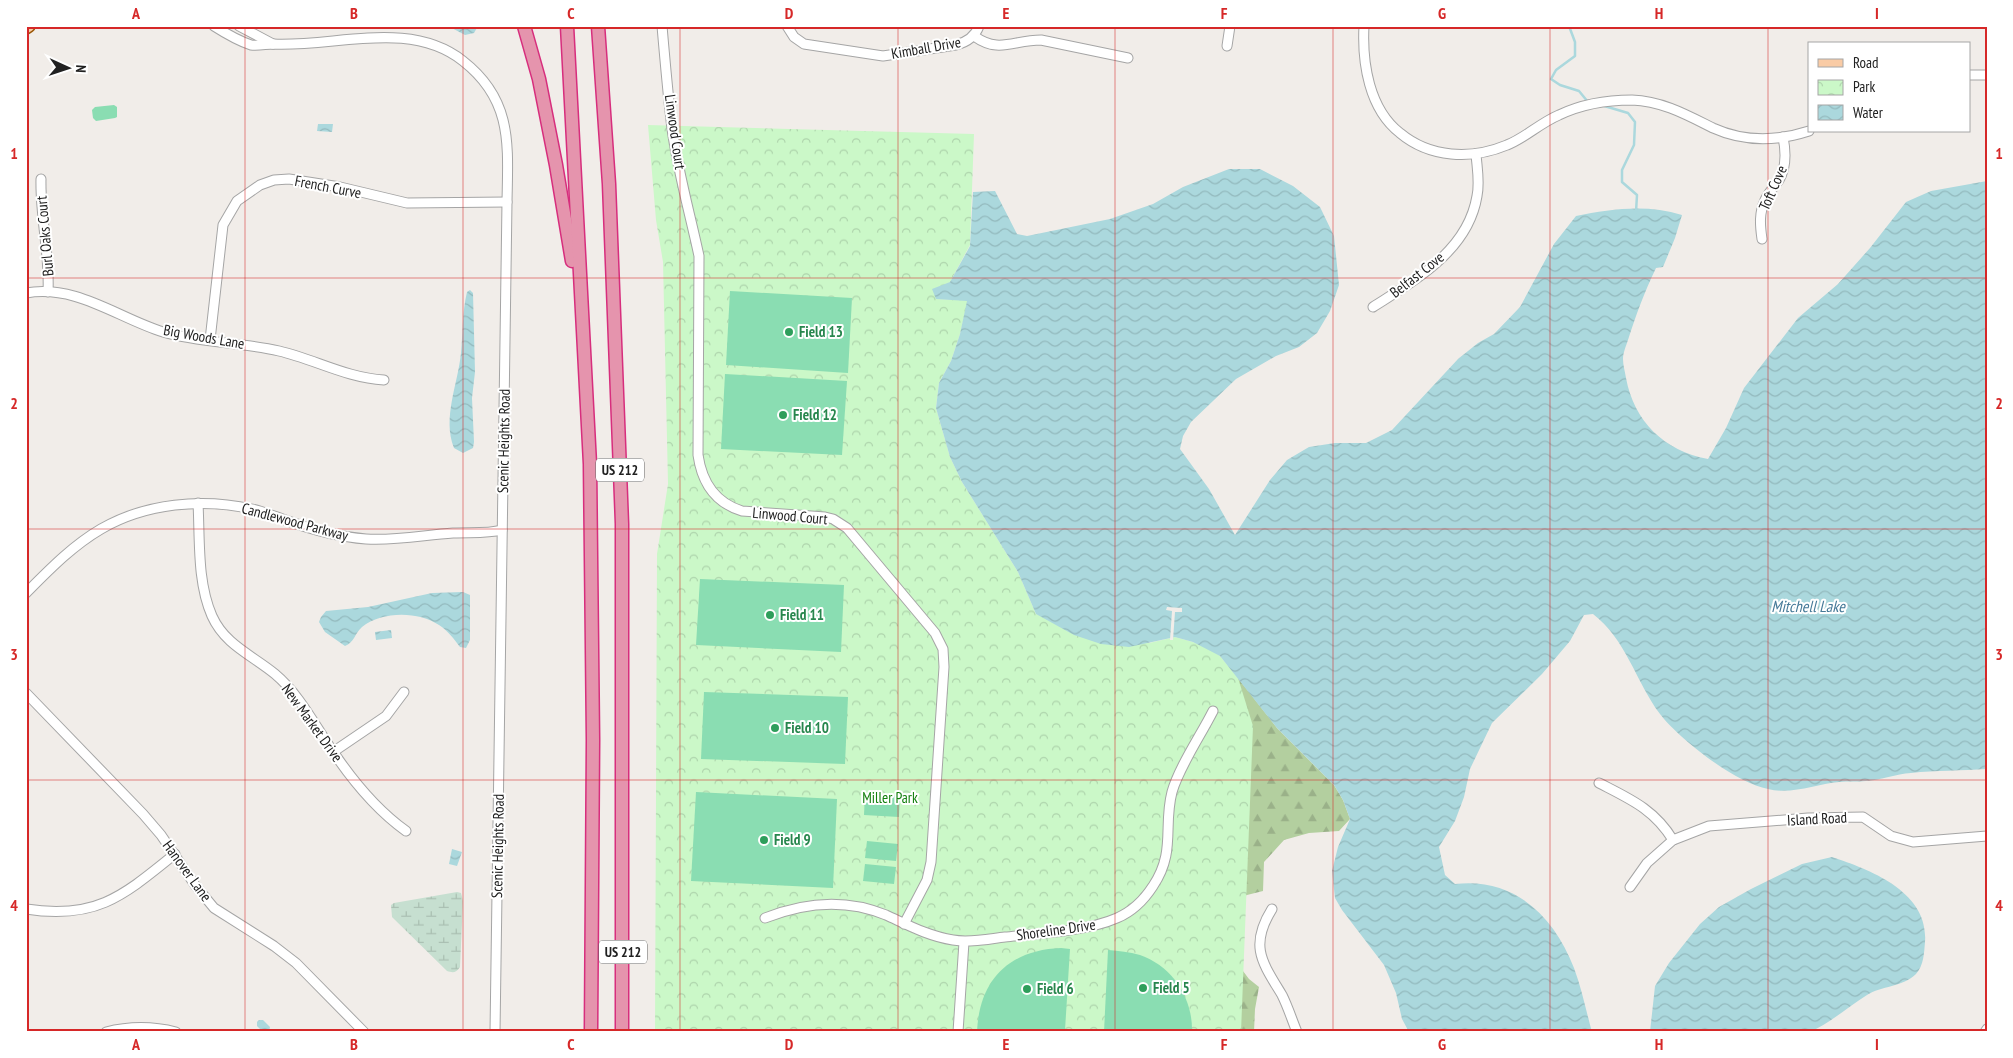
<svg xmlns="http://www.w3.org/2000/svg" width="2013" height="1058" font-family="'PT Sans Narrow',sans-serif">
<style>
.forest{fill:url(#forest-firs)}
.wetland{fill:url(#wetland-marsh)}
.park{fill:url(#park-crowns)}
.pitch{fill:#8addb2}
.water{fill:url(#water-waves)}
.pier{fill:#f1ede9}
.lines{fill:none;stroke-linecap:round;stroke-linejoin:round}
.stream{stroke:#abd8dd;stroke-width:2.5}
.minor-casing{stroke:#a5a5a5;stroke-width:11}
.major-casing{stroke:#9a5605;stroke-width:14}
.highway-casing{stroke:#d72e7d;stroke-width:15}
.minor{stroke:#fff;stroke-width:9}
.major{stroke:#f9cba5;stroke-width:11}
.highway{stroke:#e594ad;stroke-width:12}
.grid{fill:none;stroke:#d62828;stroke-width:1;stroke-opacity:0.55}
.leisure-dot{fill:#2e9e5b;stroke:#fff;stroke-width:2}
.labels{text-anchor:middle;stroke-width:4;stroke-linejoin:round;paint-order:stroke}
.shield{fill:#fff;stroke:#646464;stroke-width:1}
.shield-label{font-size:14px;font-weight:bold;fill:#212121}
.street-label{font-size:15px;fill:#212121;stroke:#fff}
.leisure-label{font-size:15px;font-weight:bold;fill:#27864d;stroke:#fff;text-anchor:start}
.park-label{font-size:15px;fill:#14800f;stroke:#fff}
.water-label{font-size:16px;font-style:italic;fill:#467a98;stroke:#fff}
.neatline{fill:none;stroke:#d62828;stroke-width:2}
.grid-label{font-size:16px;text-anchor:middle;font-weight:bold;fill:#d62828}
</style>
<defs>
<pattern id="forest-firs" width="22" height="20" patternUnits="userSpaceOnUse" patternTransform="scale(1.25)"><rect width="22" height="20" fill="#b3cf9f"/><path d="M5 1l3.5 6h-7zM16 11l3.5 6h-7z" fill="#9ab189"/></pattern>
<pattern id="wetland-marsh" width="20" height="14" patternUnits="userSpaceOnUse" patternTransform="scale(1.25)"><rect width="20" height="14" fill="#c6dfd0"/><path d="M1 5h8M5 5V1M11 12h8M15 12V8" fill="none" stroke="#aabfb2"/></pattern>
<pattern id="park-crowns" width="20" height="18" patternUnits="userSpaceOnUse" patternTransform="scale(1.25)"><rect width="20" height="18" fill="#cbf8c8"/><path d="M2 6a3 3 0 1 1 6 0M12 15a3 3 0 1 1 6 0" fill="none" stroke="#aed4ac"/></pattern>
<pattern id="water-waves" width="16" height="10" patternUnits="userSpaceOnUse" patternTransform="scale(1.25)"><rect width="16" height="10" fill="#abd8dd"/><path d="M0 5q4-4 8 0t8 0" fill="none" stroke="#93b9bd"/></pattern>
</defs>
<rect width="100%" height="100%" fill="#f1ede9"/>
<!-- forest -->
<polygon class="forest" points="1238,678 1277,728 1334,785 1343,800 1350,819 1339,831 1309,833 1284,840 1264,862 1263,891 1239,897 1240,967 1249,979 1259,987 1255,1009 1254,1032 1204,1032 1222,697"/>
<!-- wetland -->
<path class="wetland" d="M 457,892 L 461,893 L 463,901 L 460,967 C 456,973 453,973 447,971 L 392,917 L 391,905 L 394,903 Z"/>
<!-- park -->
<polygon class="park" points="648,125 974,134 970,245 950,282 936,299 968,300 960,334 951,361 939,383 936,408 950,457 962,482 1018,572 1036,614 1149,643 1175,637 1193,642 1214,651 1220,656 1238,678 1253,726 1241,1032 655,1032 657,554 668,484 663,262 656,220"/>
<!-- pitch -->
<g class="pitch">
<polygon points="114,105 117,107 117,117 115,118 96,121 93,118 92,110 95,107"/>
<polygon points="730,291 852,298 848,373 726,365"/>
<polygon points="725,374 847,381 842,455 721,449"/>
<polygon points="700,579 844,585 841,652 696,645"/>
<polygon points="704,692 848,697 845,764 701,759"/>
<polygon points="696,792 837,799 833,888 691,881"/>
<polygon points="865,793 900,795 899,817 864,815"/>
<polygon points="867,841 898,844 896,861 865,858"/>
<polygon points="865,864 896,867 894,884 863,881"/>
<path d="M 1061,948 L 1070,949 L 1065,1030 L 1064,1032 L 977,1032 C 979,980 1009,950 1061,948 Z"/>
<path d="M 1108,950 C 1119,951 1129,952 1140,955 C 1172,966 1193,998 1192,1032 L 1104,1032 Z"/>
</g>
<!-- water -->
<g class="water">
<polygon points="448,26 478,26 474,33 465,35"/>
<polygon points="318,124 333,124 332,132 317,131"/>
<path d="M 1229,169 L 1260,169 L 1293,186 L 1320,207 L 1334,236 L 1339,285 L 1330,311 L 1317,333 L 1299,347 L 1276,356 L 1236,379 L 1191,422 L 1183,436 L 1180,449 L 1209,489 L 1235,535 L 1270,480 L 1287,460 L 1309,447 L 1335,443 L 1366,443 L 1392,430 L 1458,359 L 1478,343 L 1494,334 L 1520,307 L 1554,244 L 1576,216 C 1611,209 1647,204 1682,215 L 1675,238 L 1663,267 L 1656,268 C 1644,293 1636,315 1628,340 C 1626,346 1623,353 1623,359 C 1623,365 1625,372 1626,378 C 1634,421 1664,451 1708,459 L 1726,428 L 1744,388 L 1798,318 L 1838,284 L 1870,248 L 1906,202 L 1931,191 L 1987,181 L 1987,769 C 1962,771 1936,770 1911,773 C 1896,774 1881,780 1866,781 C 1857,782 1848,781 1839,782 C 1816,784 1792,795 1768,789 C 1736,783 1680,740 1660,714 C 1636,682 1626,639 1593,614 L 1584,615 L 1570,641 L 1542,674 L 1492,723 L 1470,769 L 1464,797 L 1455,821 L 1439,847 L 1445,875 L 1455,884 C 1514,877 1554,916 1574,968 C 1582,989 1586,1011 1592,1032 L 1409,1032 L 1402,1019 L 1396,993 L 1384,965 L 1342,910 L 1335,898 L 1332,871 L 1338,847 L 1350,819 L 1343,800 L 1334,785 L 1277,728 L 1220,656 L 1193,642 L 1175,637 L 1129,647 L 1101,644 L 1074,635 L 1036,614 L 1018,572 L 962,482 L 950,457 L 936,408 L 939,383 L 951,361 L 960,334 L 967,301 L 936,299 L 932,289 L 950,282 L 970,246 L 973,192 L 995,191 L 1017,234 L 1027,236 L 1110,219 L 1153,204 L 1183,187 Z"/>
<path d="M 470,290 L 473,293 L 475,372 L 472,398 L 474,442 L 473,448 L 463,453 L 454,448 C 442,418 458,384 461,353 C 463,333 462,313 467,292 Z"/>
<path d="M 432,593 L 463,592 L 470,595 L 470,640 L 466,648 L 460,647 C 454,639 448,631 439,625 C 418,611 382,611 362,627 C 355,633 354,643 345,646 L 325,632 L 319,622 L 321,617 L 326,611 L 368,607 Z"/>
<polygon points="391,630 392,638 376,640 375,632"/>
<polygon points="452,849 462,852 457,866 449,864"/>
<path d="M 1832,857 C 1871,870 1929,892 1925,942 C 1924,953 1924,965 1916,974 C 1903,987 1881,986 1867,995 C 1848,1007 1830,1023 1810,1032 L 1650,1032 L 1655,986 L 1669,963 L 1700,924 L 1719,907 L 1751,889 L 1802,864 Z"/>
<polygon points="259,1020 263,1020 270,1027 269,1032 263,1032 257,1026 257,1022"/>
</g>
<!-- pier -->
<polygon class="pier" points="1167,607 1182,608 1182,612 1175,612 1173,640 1170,640 1172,611 1166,610"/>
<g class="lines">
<!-- stream -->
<g class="stream">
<polyline points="1569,26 1575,42 1575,56 1556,70 1551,79 1560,85 1579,91 1588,102"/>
<polyline points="1601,105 1628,113 1635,122 1634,145 1622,170 1622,182 1637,195 1636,212"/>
</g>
<!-- minor casing -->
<g class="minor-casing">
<g id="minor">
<path d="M 214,26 C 225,33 239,41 251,45 C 258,46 267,44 274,44 C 336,47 410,19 463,61 C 513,100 508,145 507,202 L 495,1032"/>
<polyline points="239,26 273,44"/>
<path d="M 662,26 C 665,61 668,95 672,129 C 678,172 690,214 699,256 L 698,455 C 702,483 716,503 742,511 L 825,517 L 833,519 L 847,528 L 935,633 L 943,649 L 944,667 L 931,862 L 927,880 L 904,924"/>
<path d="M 787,26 L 794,37 L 804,44 L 883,56 L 956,45 C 967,42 975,37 979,26"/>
<path d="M 1364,26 C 1362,63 1369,109 1400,133 C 1430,158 1471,160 1507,145 C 1525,138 1540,123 1559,115 C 1582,104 1607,100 1632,100 C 1662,101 1687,115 1713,128 C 1744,142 1778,141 1809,131"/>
<path d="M 974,36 C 999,54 1013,40 1041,40 L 1128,58"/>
<polyline points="1227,46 1230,26"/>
<polyline points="1969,75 1987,75"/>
<path d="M 41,179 C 40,217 50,254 48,292"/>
<path d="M 1762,239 C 1760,225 1759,213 1765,200 C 1769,192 1774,187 1779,180 C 1787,167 1786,152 1783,137"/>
<path d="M 26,293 C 76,284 118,318 163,332 C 200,343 241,342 279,351 C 314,359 347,378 384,380"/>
<path d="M 1373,307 C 1415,280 1468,251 1477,196 C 1480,182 1477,168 1476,154"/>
<polyline points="210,340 223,225 237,201 260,185 274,180 289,179 340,187 407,203 507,202"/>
<path d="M 198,503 C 200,540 197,582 212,616 C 225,645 252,655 275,674 C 300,695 315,726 334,753 C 353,781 378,811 406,831"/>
<path d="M 26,593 C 49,570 72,546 101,529 C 146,503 202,498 252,509 C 265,512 276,517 288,521 C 313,530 340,537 366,539 C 395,541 424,535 453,533 C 470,532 486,534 502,530"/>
<polyline points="26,693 143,814 161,835 195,885 214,908 274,946 296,963 364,1032"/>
<polyline points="333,752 386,716 404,692"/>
<path d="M 1599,783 C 1630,799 1654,809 1673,840"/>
<polyline points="1630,887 1647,863 1673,840 1709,826 1808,818 1863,817 1891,836 1913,842 1987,836"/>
<path d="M 26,909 C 96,920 123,896 175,854"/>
<path d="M 1272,909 C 1249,946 1262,962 1282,995 C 1288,1007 1292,1020 1297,1032"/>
<path d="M 765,918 C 805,902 845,898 886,915 C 908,925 928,936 953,940 C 970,943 988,939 1005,937 C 1037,934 1088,931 1117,918 C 1131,912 1144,900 1153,886 C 1176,852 1163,826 1172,792 C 1179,767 1201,735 1213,711"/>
<path d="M 106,1032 C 130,1026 152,1026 176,1032"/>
<polyline points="958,1032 964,942"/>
<polyline points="1985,1032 1987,1029"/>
</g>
</g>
<!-- major casing -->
<g class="major-casing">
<polyline id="major" points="26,28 29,26"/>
</g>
<!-- highway casing -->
<g class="highway-casing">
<g id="highway">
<polyline points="524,26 539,79 556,165 572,261"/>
<polyline points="567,26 590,464 593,740 591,1032"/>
<polyline points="598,26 609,184 622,524 622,1032"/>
</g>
</g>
<!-- minor -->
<use href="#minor" class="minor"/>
<!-- major -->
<use href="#major" class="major"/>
<!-- highway -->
<use href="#highway" class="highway"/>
</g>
<!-- grid -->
<path class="grid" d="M 245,26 L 245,1032M 463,26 L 463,1032M 680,26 L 680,1032M 898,26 L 898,1032M 1115,26 L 1115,1032M 1333,26 L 1333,1032M 1550,26 L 1550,1032M 1768,26 L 1768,1032M 26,278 L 1987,278M 26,529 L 1987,529M 26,780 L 1987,780"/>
<!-- markers -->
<g class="leisure-dot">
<circle cx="789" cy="332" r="5"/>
<circle cx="783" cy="415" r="5"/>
<circle cx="770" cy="615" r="5"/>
<circle cx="775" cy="728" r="5"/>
<circle cx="764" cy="840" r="5"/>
<circle cx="1143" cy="988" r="5"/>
<circle cx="1027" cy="989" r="5"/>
</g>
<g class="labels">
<!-- shield labels -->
<g class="shield">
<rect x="596" y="458.5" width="48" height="23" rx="4"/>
<rect x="599" y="940.5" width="48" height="23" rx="4"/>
</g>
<g class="shield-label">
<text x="620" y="475">US 212</text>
<text x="623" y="957">US 212</text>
</g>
<!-- street labels -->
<g class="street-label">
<text transform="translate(926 48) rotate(-10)" y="5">Kimball Drive</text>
<text transform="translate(675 132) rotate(82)" y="5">Linwood Court</text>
<text transform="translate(328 187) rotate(11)" y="5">French Curve</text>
<text transform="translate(1773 188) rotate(-66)" y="5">Toft Cove</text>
<text transform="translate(45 236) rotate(-95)" y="5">Burl Oaks Court</text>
<text transform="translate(1417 275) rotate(-38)" y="5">Belfast Cove</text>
<text transform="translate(204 337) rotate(10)" y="5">Big Woods Lane</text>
<text transform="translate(504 441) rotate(-89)" y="5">Scenic Heights Road</text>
<text transform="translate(790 516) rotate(5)" y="5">Linwood Court</text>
<text transform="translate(295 522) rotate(15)" y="5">Candlewood Parkway</text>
<text transform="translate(312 723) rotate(54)" y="5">New Market Drive</text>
<text transform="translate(1817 819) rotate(-3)" y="5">Island Road</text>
<text transform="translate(498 846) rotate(-89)" y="5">Scenic Heights Road</text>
<text transform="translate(187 871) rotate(54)" y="5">Hanover Lane</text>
<text transform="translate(1056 930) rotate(-8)" y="5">Shoreline Drive</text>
</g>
<!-- leisure labels -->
<g class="leisure-label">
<text x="799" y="337">Field 13</text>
<text x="793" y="420">Field 12</text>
<text x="780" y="620">Field 11</text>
<text x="785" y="733">Field 10</text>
<text x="774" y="845">Field 9</text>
<text x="1153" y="993">Field 5</text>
<text x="1037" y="994">Field 6</text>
</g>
<!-- park labels -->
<g class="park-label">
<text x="890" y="803">Miller Park</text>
</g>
<!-- water labels -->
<g class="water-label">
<text x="1808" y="612">Mitchell Lake</text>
</g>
</g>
<!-- border -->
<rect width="2013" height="1058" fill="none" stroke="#ffffff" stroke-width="55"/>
<!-- legend -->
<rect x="1808" y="42" width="162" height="90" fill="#ffffff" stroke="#a6a6a6"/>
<rect x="1818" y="59" width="25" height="8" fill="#f9cba5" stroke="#a6a6a6"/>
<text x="1853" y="68" font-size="15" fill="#212121">Road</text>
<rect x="1818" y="80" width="25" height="15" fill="url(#park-crowns)" stroke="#a6a6a6"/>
<text x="1853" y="92" font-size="15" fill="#212121">Park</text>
<rect x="1818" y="105" width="25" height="15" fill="url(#water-waves)" stroke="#a6a6a6"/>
<text x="1853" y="118" font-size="15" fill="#212121">Water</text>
<!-- north arrow -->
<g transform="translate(68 68) rotate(93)" stroke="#ffffff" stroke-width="4" paint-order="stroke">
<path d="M0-4L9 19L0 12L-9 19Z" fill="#212121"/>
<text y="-8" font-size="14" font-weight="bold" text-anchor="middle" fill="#212121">N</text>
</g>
<rect x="28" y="28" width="1958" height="1002" class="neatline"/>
<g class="grid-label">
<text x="136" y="19">A</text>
<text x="354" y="19">B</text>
<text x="571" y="19">C</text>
<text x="789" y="19">D</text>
<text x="1006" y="19">E</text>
<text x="1224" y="19">F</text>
<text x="1442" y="19">G</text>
<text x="1659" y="19">H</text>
<text x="1877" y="19">I</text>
<text x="14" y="159">1</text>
<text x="1999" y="159">1</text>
<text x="14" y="409">2</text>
<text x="1999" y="409">2</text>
<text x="14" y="660">3</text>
<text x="1999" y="660">3</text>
<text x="14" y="911">4</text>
<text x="1999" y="911">4</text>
<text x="136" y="1050">A</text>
<text x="354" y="1050">B</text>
<text x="571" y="1050">C</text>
<text x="789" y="1050">D</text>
<text x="1006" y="1050">E</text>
<text x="1224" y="1050">F</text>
<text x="1442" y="1050">G</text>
<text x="1659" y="1050">H</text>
<text x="1877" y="1050">I</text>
</g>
</svg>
